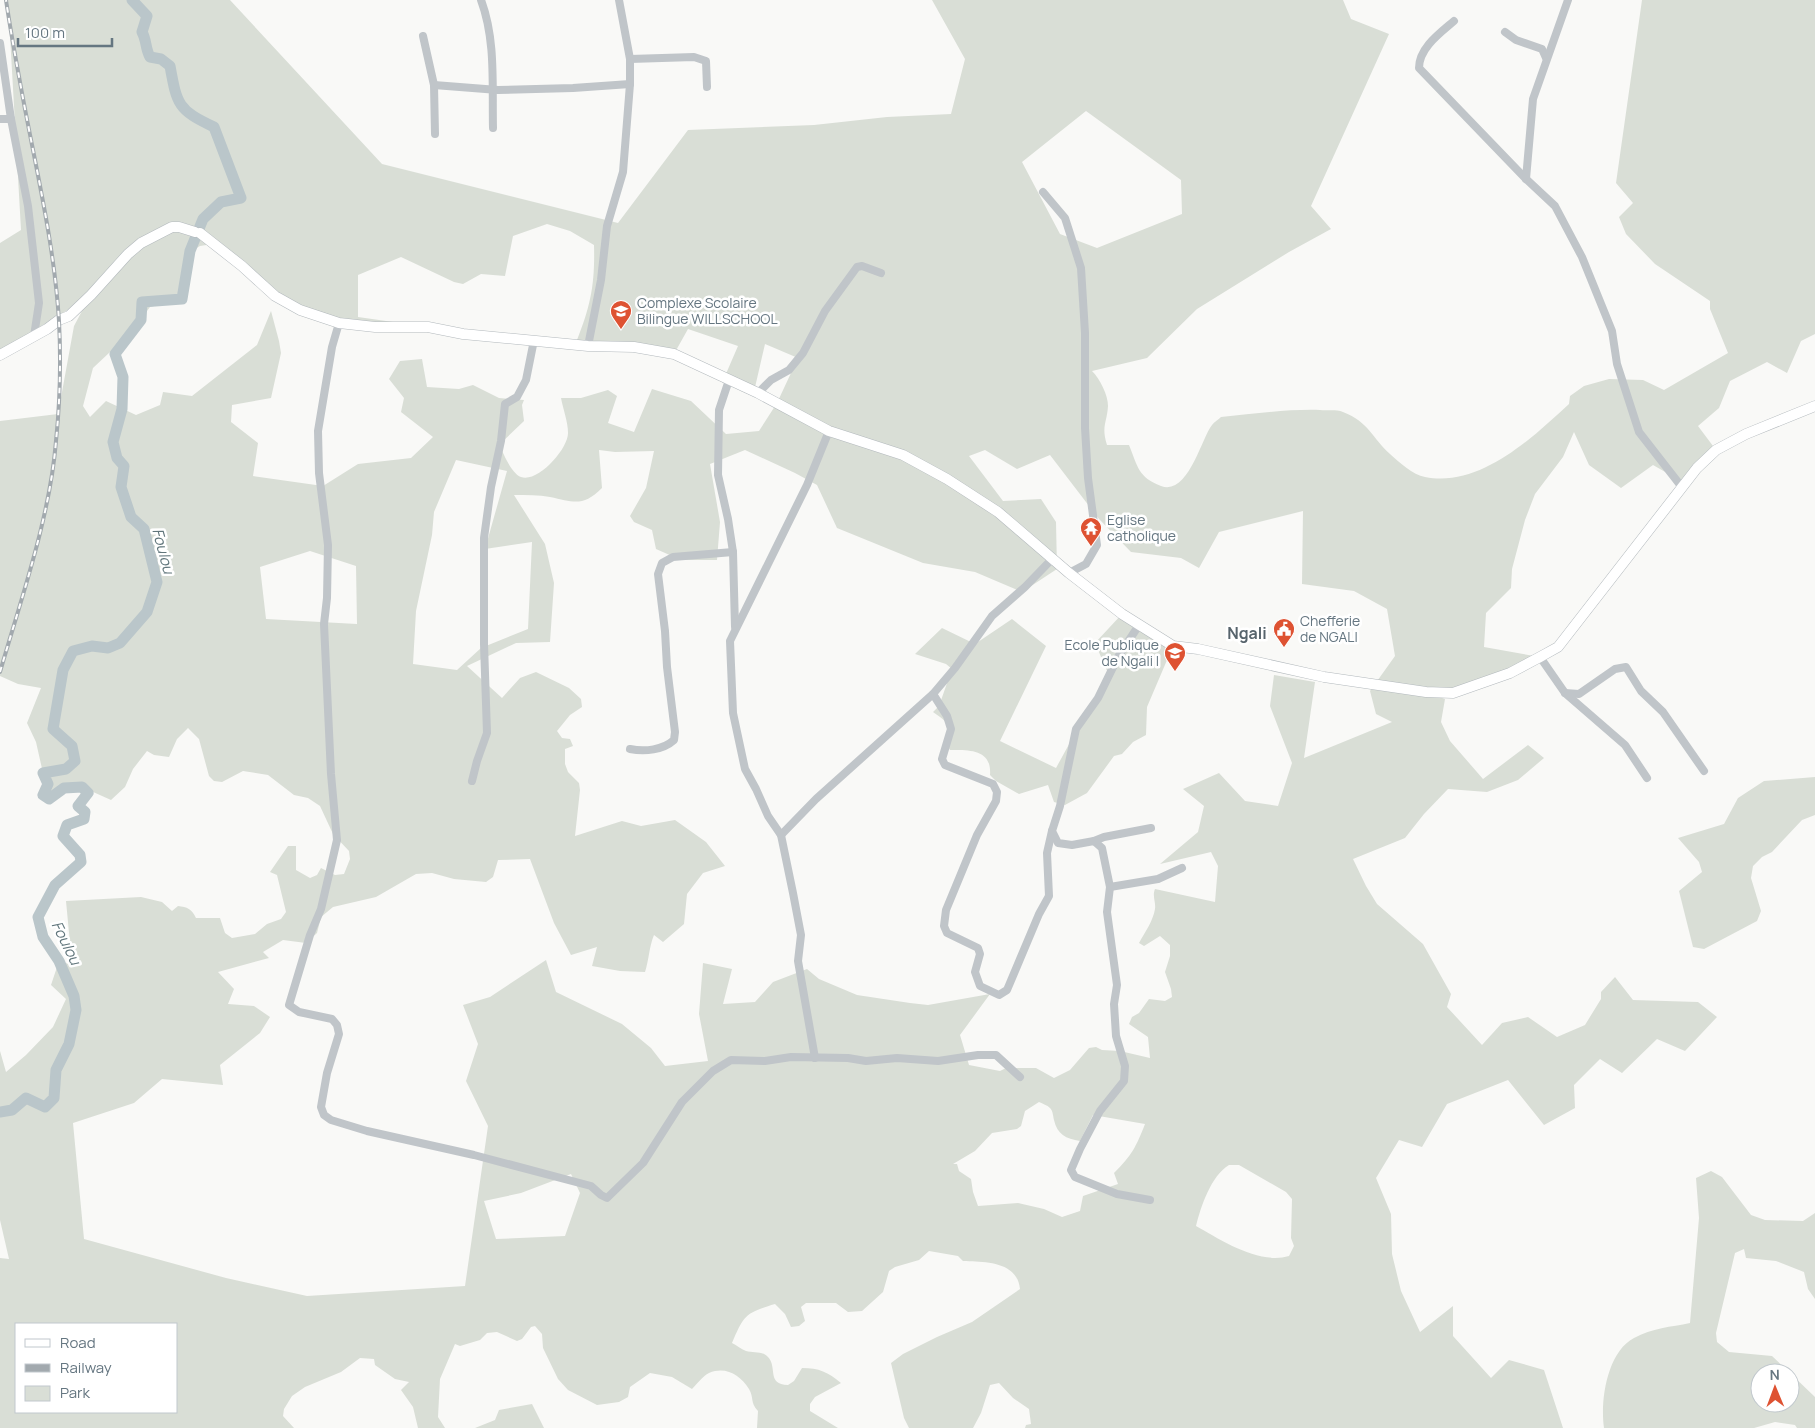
<svg xmlns="http://www.w3.org/2000/svg" width="1815" height="1428" font-family="Manrope,sans-serif">
<style>
.green{fill:#d9ded6;fill-rule:evenodd}
.lines{fill:none;stroke-linecap:round;stroke-linejoin:round}
.river{stroke:#bac6ca;stroke-width:11}
.secondary-casing{stroke:#b3b9bd;stroke-width:11}
.street{stroke:#c0c5c9;stroke-width:8}
.secondary{stroke:#fff;stroke-width:10}
.rail-casing{stroke:#a2a9ae;stroke-width:4}
.rail{stroke:#fff;stroke-width:2;stroke-dasharray:5.5;stroke-linecap:butt}
.labels{text-anchor:middle;stroke-width:5;stroke-linejoin:round;paint-order:stroke}
.poi-label{font-size:14px;fill:#657681;stroke:#fff;text-anchor:start}
.water-label{font-size:15px;font-style:italic;fill:#60757b;stroke:#fff}
.quarter-label{font-size:16px;font-weight:bold;fill:#57646c;stroke:#fff}
</style>
<rect width="100%" height="100%" fill="#f9f9f7"/>
<!-- green -->
<g class="green">
<path d="M 8,0 L 230,0 L 382,164 L 618,223 L 688,130 L 814,125 L 887,117 L 951,114 L 965,59 L 932,0 L 1343,0 L 1351,19 L 1389,34 L 1311,206 L 1331,229 L 1289,252 L 1197,309 L 1147,358 L 1092,371 C 1100,379 1108,395 1108,406 C 1107,423 1101,426 1107,445 L 1129,445 C 1138,467 1138,477 1161,486 C 1188,496 1201,439 1212,425 C 1214,422 1219,419 1221,417 C 1254,414 1287,409 1320,410 C 1327,411 1336,409 1343,412 C 1369,422 1372,438 1390,454 C 1399,462 1413,475 1425,477 C 1480,488 1532,438 1569,404 L 1570,396 L 1584,386 L 1609,379 L 1643,380 L 1664,390 L 1728,353 L 1710,309 L 1710,301 L 1655,264 L 1626,234 L 1619,217 L 1633,203 L 1616,183 L 1642,0 L 1815,0 L 1815,334 L 1801,341 L 1787,373 L 1767,362 L 1730,381 L 1719,408 L 1698,426 L 1716,450 L 1681,486 L 1667,473 L 1653,465 L 1621,488 L 1589,465 L 1574,432 L 1563,457 L 1535,494 L 1525,520 L 1512,569 L 1511,588 L 1486,613 L 1484,647 L 1540,657 L 1510,673 L 1430,694 L 1445,699 L 1441,722 L 1450,741 L 1483,779 L 1528,745 L 1544,758 L 1518,780 L 1487,792 L 1448,789 L 1424,814 L 1405,838 L 1353,859 L 1366,886 L 1377,904 L 1423,944 L 1451,994 L 1447,1007 L 1482,1045 L 1502,1023 L 1528,1017 L 1557,1037 L 1585,1025 L 1601,999 L 1601,992 L 1615,977 L 1633,1000 L 1698,1002 L 1717,1017 L 1685,1051 L 1657,1039 L 1622,1073 L 1600,1059 L 1574,1085 L 1575,1108 L 1544,1125 L 1508,1080 L 1447,1104 L 1422,1147 L 1399,1140 L 1376,1178 L 1391,1214 L 1392,1254 L 1401,1291 L 1420,1332 L 1453,1306 L 1453,1336 L 1491,1378 L 1509,1360 L 1544,1370 L 1563,1428 L 1025,1428 L 1026,1425 L 1031,1424 L 1029,1409 L 1013,1398 L 999,1383 L 990,1385 L 981,1413 L 973,1428 L 909,1428 L 904,1418 L 891,1363 L 903,1354 L 937,1337 L 972,1322 L 1020,1289 C 1017,1261 985,1262 963,1261 L 958,1256 L 929,1251 L 919,1260 L 895,1267 L 889,1271 L 883,1292 L 862,1311 L 848,1312 L 836,1303 L 806,1303 L 801,1307 L 805,1321 L 799,1326 L 791,1327 L 785,1314 L 775,1304 C 745,1313 744,1315 732,1343 C 736,1345 741,1349 746,1351 C 753,1353 763,1351 768,1357 C 778,1368 766,1384 788,1385 L 794,1381 L 802,1368 C 819,1368 828,1372 841,1383 L 815,1397 L 810,1404 L 810,1411 L 838,1428 L 757,1428 L 758,1411 C 750,1403 754,1397 749,1389 C 740,1375 726,1366 709,1373 C 703,1376 697,1384 692,1389 L 672,1377 L 650,1373 L 630,1387 L 628,1397 L 619,1402 L 597,1405 L 568,1390 L 558,1379 L 543,1348 L 542,1334 L 535,1326 L 531,1327 L 522,1339 L 517,1341 L 497,1332 L 487,1333 L 480,1340 L 460,1346 L 455,1344 L 440,1379 L 438,1417 L 445,1428 L 418,1428 L 413,1407 L 401,1390 L 409,1382 L 395,1379 L 375,1365 L 374,1359 L 360,1358 L 341,1372 L 305,1387 L 292,1396 L 284,1409 L 283,1416 L 294,1428 L 0,1428 L 0,1258 L 9,1259 L 0,1220 L 0,1051 L 6,1072 L 26,1055 L 53,1027 L 66,999 L 51,985 L 59,961 L 69,964 L 70,943 L 66,901 L 141,897 L 162,902 L 172,911 L 178,906 C 187,907 192,909 196,918 L 220,918 L 225,933 L 232,938 L 255,934 L 267,924 L 281,919 L 286,912 L 277,875 L 270,872 L 288,846 L 296,846 L 296,870 L 310,878 L 317,875 L 321,868 L 335,875 L 344,874 L 350,859 L 349,851 L 333,834 L 320,806 L 308,798 L 294,795 L 268,775 L 243,771 L 222,782 L 214,781 L 209,776 L 199,739 L 188,728 L 177,739 L 169,757 L 154,755 L 147,751 L 133,769 L 125,787 L 111,800 L 82,787 L 64,788 L 49,799 L 43,795 L 48,784 L 43,773 L 36,742 L 27,723 L 41,688 L 18,684 L 0,676 L 0,421 L 58,414 L 74,326 L 90,296 L 0,352 L 0,243 L 21,230 ZM 1086,111 L 1181,180 L 1182,214 L 1097,248 L 1060,234 L 1022,162 ZM 547,224 L 570,231 L 594,245 C 595,283 591,305 577,340 L 583,345 L 674,354 L 688,329 L 738,346 L 722,383 L 729,380 L 741,391 L 753,396 L 765,344 L 798,358 L 777,403 L 759,431 L 726,434 L 691,401 L 652,389 L 634,432 L 608,423 L 617,396 L 608,390 L 581,398 L 561,398 C 563,409 568,422 568,433 C 568,449 538,483 521,477 C 511,473 504,454 499,445 L 524,421 L 522,405 L 524,400 L 499,398 L 473,385 L 459,389 L 427,387 L 422,359 L 400,361 L 389,379 L 404,398 L 401,412 L 433,437 L 411,458 L 358,464 L 323,486 L 253,476 L 258,443 L 231,422 L 232,405 L 271,398 L 281,353 L 279,341 L 271,311 L 257,345 L 192,396 L 163,392 L 160,405 L 136,415 L 106,401 L 90,417 L 83,406 L 93,368 L 110,352 L 115,354 L 150,307 L 182,299 L 190,252 L 200,246 L 213,244 L 300,310 L 375,327 L 428,327 L 358,317 L 358,275 L 401,257 L 454,282 L 463,284 L 481,274 L 505,276 L 513,236 ZM 599,450 L 615,452 L 654,451 L 646,488 L 630,516 L 634,522 L 652,530 L 656,549 L 681,560 L 717,560 L 720,522 L 710,464 L 745,450 L 795,473 L 817,485 L 837,528 L 923,563 L 975,572 L 1022,592 L 1057,569 L 1056,522 L 1041,499 L 1003,501 L 969,456 L 985,450 L 1017,469 L 1050,455 L 1099,519 L 1131,552 L 1181,558 L 1199,568 L 1219,532 L 1303,511 L 1302,584 L 1354,591 L 1387,609 L 1395,656 L 1370,691 L 1376,714 L 1392,722 L 1304,758 L 1315,682 L 1274,675 L 1270,706 L 1292,763 L 1278,806 L 1245,801 L 1219,773 L 1183,789 L 1204,806 L 1198,832 L 1160,864 L 1211,852 L 1218,866 L 1215,902 L 1155,889 C 1152,896 1156,902 1155,909 C 1153,921 1145,932 1139,943 L 1144,946 L 1160,936 L 1170,945 L 1170,956 L 1165,972 L 1171,989 L 1172,997 L 1165,1001 L 1149,999 L 1139,1013 L 1132,1017 L 1129,1024 L 1148,1037 L 1150,1058 L 1120,1051 L 1102,1050 L 1096,1047 L 1089,1048 L 1070,1070 L 1054,1078 L 1036,1068 L 1006,1068 L 1000,1071 L 969,1065 L 960,1035 L 990,994 L 928,1005 L 910,1003 L 857,995 L 819,979 L 807,969 L 773,982 L 755,1002 L 723,1004 L 732,969 L 703,963 L 699,1014 L 708,1061 L 665,1066 L 651,1048 L 622,1024 L 556,992 L 546,960 L 490,997 L 463,1005 L 478,1044 L 466,1081 L 488,1126 L 465,1286 L 307,1296 L 226,1278 L 84,1239 L 73,1123 L 134,1103 L 162,1079 L 223,1085 L 220,1065 L 260,1033 L 270,1017 L 254,1006 L 228,1004 L 234,989 L 218,972 L 269,958 L 263,952 L 283,940 L 306,943 L 317,933 L 321,917 L 333,907 L 376,897 L 416,874 L 432,873 L 454,879 L 486,882 L 493,877 L 498,860 L 530,859 L 554,923 L 571,955 L 597,947 L 592,966 L 620,971 L 645,972 C 649,960 649,947 654,935 L 663,942 L 684,924 L 687,894 L 703,873 L 725,866 L 706,842 L 675,820 L 641,826 L 622,821 L 575,836 L 580,790 L 579,783 L 568,772 L 565,764 L 565,749 L 573,746 L 570,739 L 562,738 L 557,731 L 570,715 L 582,707 L 581,699 L 569,688 L 536,672 L 520,678 L 502,698 L 467,666 L 516,643 L 550,642 L 554,583 L 545,544 L 514,495 C 526,495 539,495 550,497 C 574,502 583,507 602,488 ZM 456,460 L 507,471 L 485,549 L 532,542 L 528,629 L 481,648 L 457,670 L 413,664 L 416,611 L 432,535 L 434,512 ZM 310,551 L 356,566 L 357,624 L 266,619 L 260,567 ZM 1039,1102 C 1043,1104 1047,1105 1050,1108 C 1053,1111 1053,1116 1054,1120 C 1057,1134 1066,1139 1080,1141 L 1093,1115 L 1145,1124 C 1136,1147 1132,1155 1114,1173 L 1118,1184 L 1083,1196 L 1080,1211 L 1062,1217 L 1044,1209 L 1018,1203 L 978,1206 L 973,1192 L 971,1179 L 959,1171 L 957,1164 L 953,1164 L 975,1151 L 992,1133 L 1017,1129 L 1021,1126 L 1025,1111 ZM 1229,1165 L 1239,1165 L 1286,1192 L 1292,1199 L 1291,1238 L 1294,1246 L 1289,1256 C 1259,1265 1221,1240 1196,1226 C 1201,1206 1211,1176 1229,1165 ZM 571,1174 L 580,1193 L 565,1236 L 496,1239 L 484,1201 L 521,1193 ZM 16,1324 L 176,1324 L 176,1412 L 16,1412 Z"/>
<path d="M 1122,614 L 1173,646 L 1147,707 L 1146,735 L 1133,742 L 1122,754 L 1114,756 L 1087,793 L 1065,805 L 1054,802 L 1048,785 L 1019,794 L 996,781 L 990,775 C 992,749 969,750 950,750 L 946,743 C 950,724 949,723 933,712 L 939,706 L 952,669 L 946,664 L 915,654 L 942,628 L 975,644 L 1012,619 L 1046,646 L 1000,741 L 1056,768 L 1108,673 L 1095,643 Z"/>
<polygon points="1815,777 1815,815 1802,820 1772,852 1762,857 1753,866 1751,878 1761,911 1757,921 1704,949 1693,947 1679,891 1702,872 1699,862 1678,838 1724,824 1738,798 1764,781"/>
<path d="M 1711,1171 L 1722,1177 L 1751,1215 L 1765,1220 L 1803,1221 L 1815,1213 L 1815,1299 L 1808,1289 L 1804,1272 L 1776,1261 L 1746,1258 L 1744,1249 L 1735,1253 L 1716,1333 L 1717,1342 L 1729,1352 L 1772,1356 L 1790,1373 L 1760,1373 L 1760,1403 L 1790,1403 L 1790,1373 L 1815,1397 L 1815,1428 L 1797,1428 L 1795,1425 L 1775,1422 L 1754,1428 L 1604,1428 C 1600,1401 1607,1352 1634,1338 C 1652,1328 1671,1327 1690,1323 L 1699,1218 L 1696,1178 Z"/>
<polygon points="532,1404 544,1428 475,1428 495,1420 499,1410"/>
</g>
<g class="lines">
<!-- river -->
<path class="river" d="M 0,1112 L 12,1110 L 26,1098 L 45,1107 L 54,1098 L 56,1070 L 69,1044 L 76,1010 L 74,996 L 59,961 L 43,937 L 38,917 L 55,885 L 81,862 L 80,855 L 63,836 L 67,825 L 84,819 L 85,812 L 78,806 L 88,793 L 82,787 L 64,788 L 49,799 L 43,795 L 48,784 L 43,773 L 66,769 L 75,761 L 72,746 L 53,729 L 63,670 L 73,651 L 92,646 L 108,648 L 120,643 L 147,612 L 157,582 L 144,529 L 131,517 L 121,487 L 124,466 L 117,458 L 113,442 L 122,409 L 123,377 L 115,354 L 141,320 L 142,302 L 182,299 L 190,251 L 203,219 L 221,202 L 241,198 L 214,127 C 178,110 177,105 170,66 L 161,59 L 150,57 C 145,48 147,41 142,32 L 147,16 L 132,0"/>
<!-- secondary casing -->
<g class="secondary-casing">
<g id="secondary">
<polyline points="200,233 242,266 275,296 300,310 339,323 375,327 428,327 463,334 588,346 634,347 674,354 758,393 829,431 903,455 947,479 998,512 1069,573 1122,614 1173,646 1198,649 1324,677 1426,692 1453,693 1510,673 1540,657 1558,647 1697,468 1716,450 1746,434 1815,406"/>
<polyline points="0,355 47,329 59,320 69,316 91,295 128,254 141,243 172,227 179,227 195,232"/>
</g>
</g>
<!-- street -->
<g class="street">
<path d="M 481,0 C 496,40 492,85 493,128"/>
<path d="M 1454,21 C 1440,33 1419,48 1419,68 L 1526,179 L 1555,206 L 1582,257 L 1612,331 L 1617,364 L 1639,432 L 1681,486"/>
<polyline points="1505,32 1516,40 1542,49 1546,58"/>
<polyline points="423,36 434,85 435,134"/>
<polyline points="0,43 11,119 28,206 39,303 34,336"/>
<polyline points="630,59 694,57 706,61 707,87"/>
<polyline points="434,85 498,90 573,88 630,84"/>
<polyline points="0,119 11,119"/>
<polyline points="1526,179 1533,99 1568,0"/>
<polyline points="1043,192 1065,218 1081,268 1085,333 1085,428 1088,478 1097,545 1086,564 1069,573"/>
<polyline points="339,323 332,347 318,431 319,473 328,545 327,598 324,624 331,774 337,840 321,909 310,935 289,1005 299,1012 332,1019 337,1025 339,1034 327,1073 321,1107 324,1115 331,1120 367,1131 474,1155 591,1186 601,1195 607,1198 643,1163 682,1102 713,1071 731,1060 765,1061 791,1057 848,1058 866,1061 897,1058 938,1061 978,1055 996,1055 1020,1077"/>
<polyline points="588,346 601,280 607,226 623,172 630,84 630,59 619,0"/>
<polyline points="729,380 719,410 718,475 728,519 733,552 735,627"/>
<polyline points="758,393 771,380 789,370 803,353 825,311 857,267 862,266 881,273"/>
<polyline points="1139,625 1118,657 1098,698 1076,729 1060,806 1052,831 1058,843 1072,845 1094,841 1102,848 1110,887 1107,912 1117,985 1114,1004 1116,1036 1125,1066 1124,1081 1100,1111 1080,1149 1071,1170 1075,1177 1117,1194 1150,1200"/>
<polyline points="1540,657 1565,693 1625,745 1647,778"/>
<polyline points="1565,693 1579,694 1615,669 1626,667 1641,691 1663,712 1704,771"/>
<polyline points="933,694 947,716 951,729 942,759 945,765 993,784 997,792 996,801 977,835 946,910 944,926 947,933 978,948 980,954 975,972 980,986 999,995 1007,990 1039,914 1049,896 1047,853 1052,831"/>
<path d="M 630,749 C 645,752 663,750 674,740 L 675,732 L 667,667 L 665,631 L 658,574 L 662,563 L 673,557 L 733,552"/>
<polyline points="472,781 477,761 487,733 484,644 484,538 491,487 501,441 505,404 517,397 526,380 534,340"/>
<polyline points="781,835 816,799 933,694 955,668 992,616 1025,587 1053,558"/>
<polyline points="1094,841 1104,837 1151,828"/>
<polyline points="1110,887 1158,879 1182,868"/>
<polyline points="815,1058 798,961 801,935 793,893 781,835 768,816 756,789 745,769 733,713 730,641 807,485 829,431"/>
</g>
<!-- secondary -->
<use href="#secondary" class="secondary"/>
<!-- rail casing -->
<g class="rail-casing">
<path id="rail" d="M 0,672 C 21,599 50,517 56,441 C 60,402 61,360 59,321 C 54,240 34,161 20,82 C 15,55 10,27 6,0"/>
</g>
<!-- rail -->
<use href="#rail" class="rail"/>
</g>
<!-- icons -->
<defs>
<g id="school-pin" transform="scale(1.125)"><path d="M0 17L-7.5 6A9.5 9.5 0 1 1 7.5 6Z" fill="#de5232" stroke="#fff"/><path d="M0-5L7-2L0 1L-7-2ZM-4 1L0 2.5L4 1V4Q0 6-4 4Z" fill="#fff"/></g>
<g id="temple-pin" transform="scale(1.125)"><path d="M0 17L-7.5 6A9.5 9.5 0 1 1 7.5 6Z" fill="#de5232" stroke="#fff"/><path d="M0-6L5-2H3V0L6.5 2.5H4V6H1.5V3h-3V6H-4V2.5H-6.5L-3 0V-2H-5Z" fill="#fff"/></g>
<g id="civic-pin" transform="scale(1.125)"><path d="M0 17L-7.5 6A9.5 9.5 0 1 1 7.5 6Z" fill="#de5232" stroke="#fff"/><path d="M-.6-6.5H3V-4.5H.6V-3L4-1V1h2V6H-6V1h2V-1L-.6-3ZM-1.2 2.5V6h2.4V2.5Z" fill="#fff"/></g>
</defs>
<g fill-rule="evenodd">
<use href="#school-pin" x="621" y="311"/>
<use href="#temple-pin" x="1091" y="528"/>
<use href="#civic-pin" x="1284" y="629"/>
<use href="#school-pin" x="1175" y="653"/>
</g>
<g class="labels">
<!-- poi labels -->
<g class="poi-label">
<text x="637" y="308">Complexe Scolaire<tspan x="637" dy="16">Bilingue WILLSCHOOL</tspan></text>
<text x="1107" y="525">Eglise<tspan x="1107" dy="16">catholique</tspan></text>
<text x="1300" y="626">Chefferie<tspan x="1300" dy="16">de NGALI</tspan></text>
<text x="1159" y="650" text-anchor="end">Ecole Publique<tspan x="1159" dy="16">de Ngali I</tspan></text>
</g>
<!-- water labels -->
<g class="water-label">
<text transform="translate(163 551) rotate(75)" y="5">Foulou</text>
<text transform="translate(66 943) rotate(64)" y="5">Foulou</text>
</g>
<!-- quarter labels -->
<g class="quarter-label">
<text x="1247" y="639">Ngali</text>
</g>
</g>
<!-- legend -->
<rect x="15" y="1323" width="162" height="90" fill="#ffffff" stroke="#c1c8cd"/>
<rect x="25" y="1339" width="25" height="8" fill="#ffffff" stroke="#c1c8cd"/>
<text x="60" y="1348" font-size="15" fill="#657681">Road</text>
<rect x="25" y="1364" width="25" height="8" fill="#a2a9ae" stroke="#c1c8cd"/>
<text x="60" y="1373" font-size="15" fill="#657681">Railway</text>
<rect x="25" y="1386" width="25" height="15" fill="#d9ded6" stroke="#c1c8cd"/>
<text x="60" y="1398" font-size="15" fill="#657681">Park</text>
<!-- north arrow -->
<g transform="translate(1775 1388) rotate(359)"><circle r="24" fill="#ffffff" stroke="#c1c8cd"/>
<path d="M0-4L9 19L0 12L-9 19Z" fill="#de5232"/>
<text y="-8" font-size="14" font-weight="bold" text-anchor="middle" fill="#657681">N</text>
</g>
<!-- scale -->
<path d="M18 38v8h94v-8" fill="none" stroke="#657681" stroke-width="2.5"/>
<text x="25" y="38" font-size="15" fill="#657681" stroke="#ffffff" stroke-width="4" paint-order="stroke">100 m</text>
</svg>
